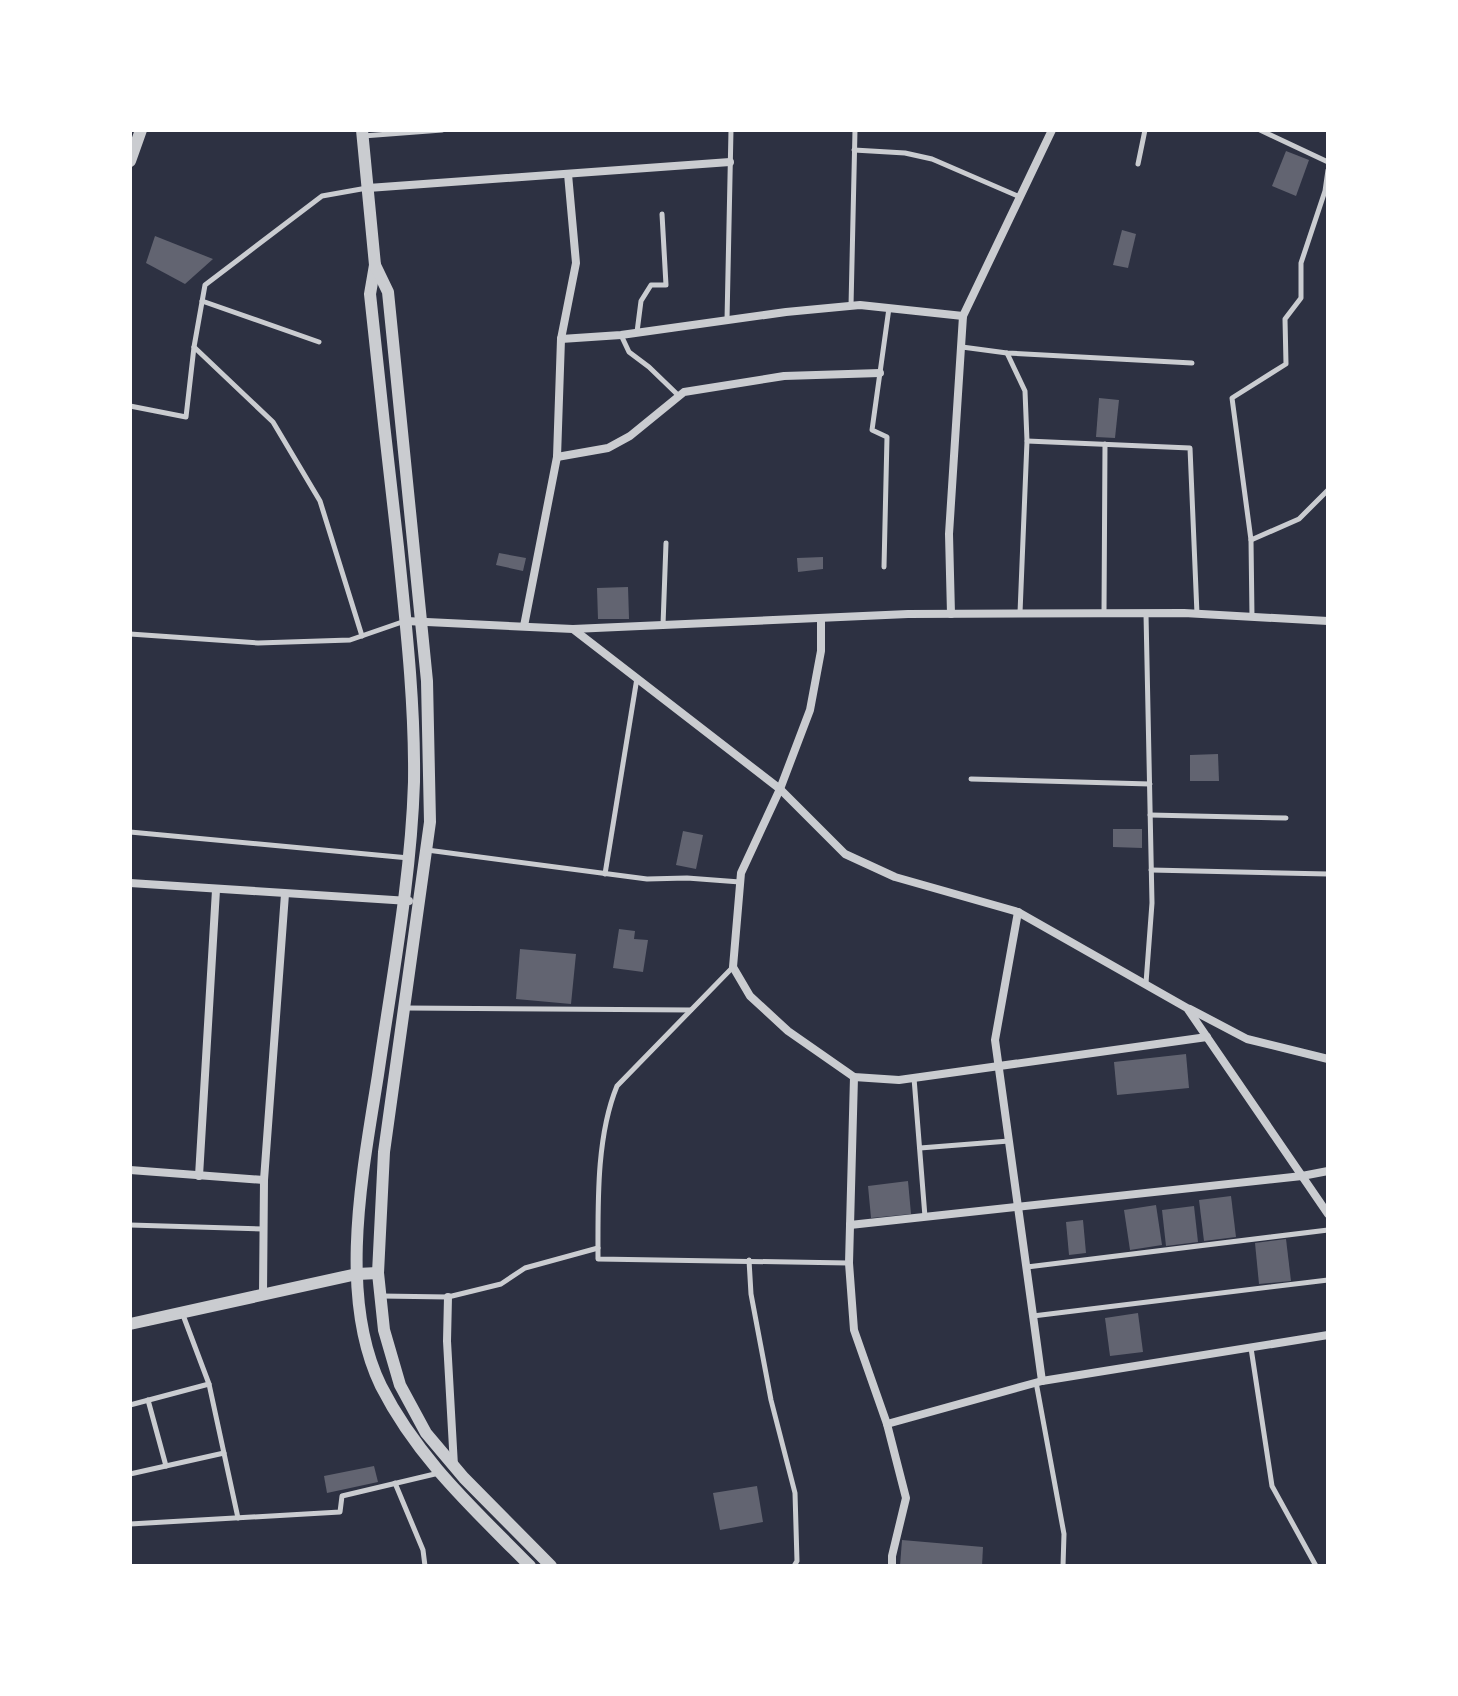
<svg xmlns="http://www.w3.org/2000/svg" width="1458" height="1696" font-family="Karla,sans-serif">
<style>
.building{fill:#626471}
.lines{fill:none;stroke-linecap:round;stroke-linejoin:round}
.service{stroke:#caccd0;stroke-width:5}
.minor{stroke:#caccd0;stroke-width:8}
.tertiary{stroke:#caccd0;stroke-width:12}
</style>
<rect width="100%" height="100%" fill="#2d3142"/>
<!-- building -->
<g class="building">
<polygon points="1286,151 1309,160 1296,196 1272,186"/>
<polygon points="1122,230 1136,234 1128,268 1113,265"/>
<polygon points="155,236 213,259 185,284 146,263"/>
<polygon points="1099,398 1119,400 1115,438 1096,437"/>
<polygon points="499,553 526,558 523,571 496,565"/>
<polygon points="823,557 823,569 798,572 797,558"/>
<polygon points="628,587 629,619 598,619 597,588"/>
<polygon points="1218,754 1219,781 1190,781 1190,755"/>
<polygon points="1113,829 1142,829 1142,848 1113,847"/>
<polygon points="683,831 703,835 696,869 676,865"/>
<polygon points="619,929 635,931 634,939 648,940 643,972 613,968"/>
<polygon points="520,949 576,954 571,1004 516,999"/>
<polygon points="1186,1054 1189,1088 1117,1095 1114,1062"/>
<polygon points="908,1181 911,1214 871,1218 868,1186"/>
<polygon points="1231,1196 1236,1237 1204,1241 1199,1200"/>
<polygon points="1156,1205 1162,1245 1130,1250 1124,1210"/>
<polygon points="1194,1206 1198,1242 1166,1246 1162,1210"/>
<polygon points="1083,1220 1086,1253 1069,1255 1066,1222"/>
<polygon points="1286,1239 1291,1281 1259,1284 1255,1243"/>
<polygon points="1138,1313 1143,1352 1110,1356 1105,1318"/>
<polygon points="374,1466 378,1482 327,1493 324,1476"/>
<polygon points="757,1486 763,1522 720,1530 713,1493"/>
<polygon points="902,1540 983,1547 982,1566 900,1566"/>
</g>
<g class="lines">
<!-- service -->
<g class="service">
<polyline points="1260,130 1328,162"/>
<polyline points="363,136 442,130"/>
<polyline points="854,150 905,153 932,159 1020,197"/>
<polyline points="1138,164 1145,130"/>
<polyline points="202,301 319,342"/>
<polyline points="851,306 855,130"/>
<polyline points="727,320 731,130"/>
<polyline points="637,332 641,301 651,285 666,285 662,214"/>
<polyline points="621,335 629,352 649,367 679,396"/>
<polyline points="194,347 273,422 320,501 362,636"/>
<polyline points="962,347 1007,353 1192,363"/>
<polyline points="1007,353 1025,391 1027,441 1020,613"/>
<polyline points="130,406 186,417 194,347 205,285 322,196 367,188"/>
<polyline points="1027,441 1190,448 1197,614"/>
<polyline points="1251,540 1299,519 1328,490"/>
<polyline points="884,567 887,437 872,430 889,308"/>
<polyline points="1104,613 1105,444"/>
<polyline points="1146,614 1152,903 1146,983"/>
<polyline points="1252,617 1251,540 1232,398 1286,364 1285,319 1301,298 1301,263 1325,191 1328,170"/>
<polyline points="663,625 666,543"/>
<polyline points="130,634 258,643 350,640 405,621"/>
<polyline points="971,779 1150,784"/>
<polyline points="1150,815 1286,818"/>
<polyline points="130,832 409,858"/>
<polyline points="427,850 647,879 687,878 740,882"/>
<polyline points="1151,870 1328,874"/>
<polyline points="605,874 637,678"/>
<path d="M 733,967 L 617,1086 C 596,1137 598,1205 598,1259 L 848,1263"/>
<polyline points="406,1008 691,1010"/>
<polyline points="914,1078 925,1217"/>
<polyline points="920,1148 1009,1141"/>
<polyline points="130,1225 263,1229"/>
<polyline points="749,1260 751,1294 771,1400 795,1493 797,1561 794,1566"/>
<polyline points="1027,1267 1328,1230"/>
<polyline points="381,1296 448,1297 501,1284 525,1268 598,1248"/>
<polyline points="183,1315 209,1384 238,1518"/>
<polyline points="1033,1316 1328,1280"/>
<polyline points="1251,1348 1272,1486 1316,1566"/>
<polyline points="1036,1382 1064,1534 1063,1566"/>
<polyline points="148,1400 166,1466"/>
<polyline points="130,1405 209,1384"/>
<polyline points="130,1474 224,1453"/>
<polyline points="395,1483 423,1550 425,1566"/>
<polyline points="130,1524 340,1512 342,1496 439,1473"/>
</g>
<!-- minor -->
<g class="minor">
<polyline points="368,188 730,162"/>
<polyline points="561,339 621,335 786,312 860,305 963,316"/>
<polyline points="557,457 608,448 630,436 684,392 784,376 880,373"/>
<polyline points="951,614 949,534 963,316 1052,130"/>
<polyline points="821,618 821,651 810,710 780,789 741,873 733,967 750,996 788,1031 854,1077 899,1080 1207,1037"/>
<polyline points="406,621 573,629 780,789 845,854 895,877 1018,912 1187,1008 1328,1214"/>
<polyline points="524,626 557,457 561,339 576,263 568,174"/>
<polyline points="573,629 908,614 1184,613 1328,621"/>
<polyline points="130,883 409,901"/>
<polyline points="1018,912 995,1040 1042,1381"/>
<polyline points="1190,1009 1247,1039 1328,1059"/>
<polyline points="854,1077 849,1263 854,1330 887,1424 906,1498 892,1556 892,1566"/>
<polyline points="130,1170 264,1180"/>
<polyline points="199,1176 216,890"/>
<polyline points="850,1225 1302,1176 1328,1171"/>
<polyline points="263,1294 264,1180 285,894"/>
<polyline points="448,1297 447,1341 454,1466"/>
<polyline points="887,1424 1042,1381 1328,1335"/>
</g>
<!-- tertiary -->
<g class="tertiary">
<path d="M 362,130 L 375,265 L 370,294 C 379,378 388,463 398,547 C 406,625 415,704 414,782 C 411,880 392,978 378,1075 C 363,1170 337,1296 381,1386 C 418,1459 474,1509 530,1566"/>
<polyline points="130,161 141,130"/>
<polyline points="375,265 388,292 427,681 430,822 384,1152 378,1273 384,1330 400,1385 426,1433 464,1478 551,1566"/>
<polyline points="130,1324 357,1274 378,1273"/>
</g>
</g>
<!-- border -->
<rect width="1458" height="1696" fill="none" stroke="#ffffff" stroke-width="264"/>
</svg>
